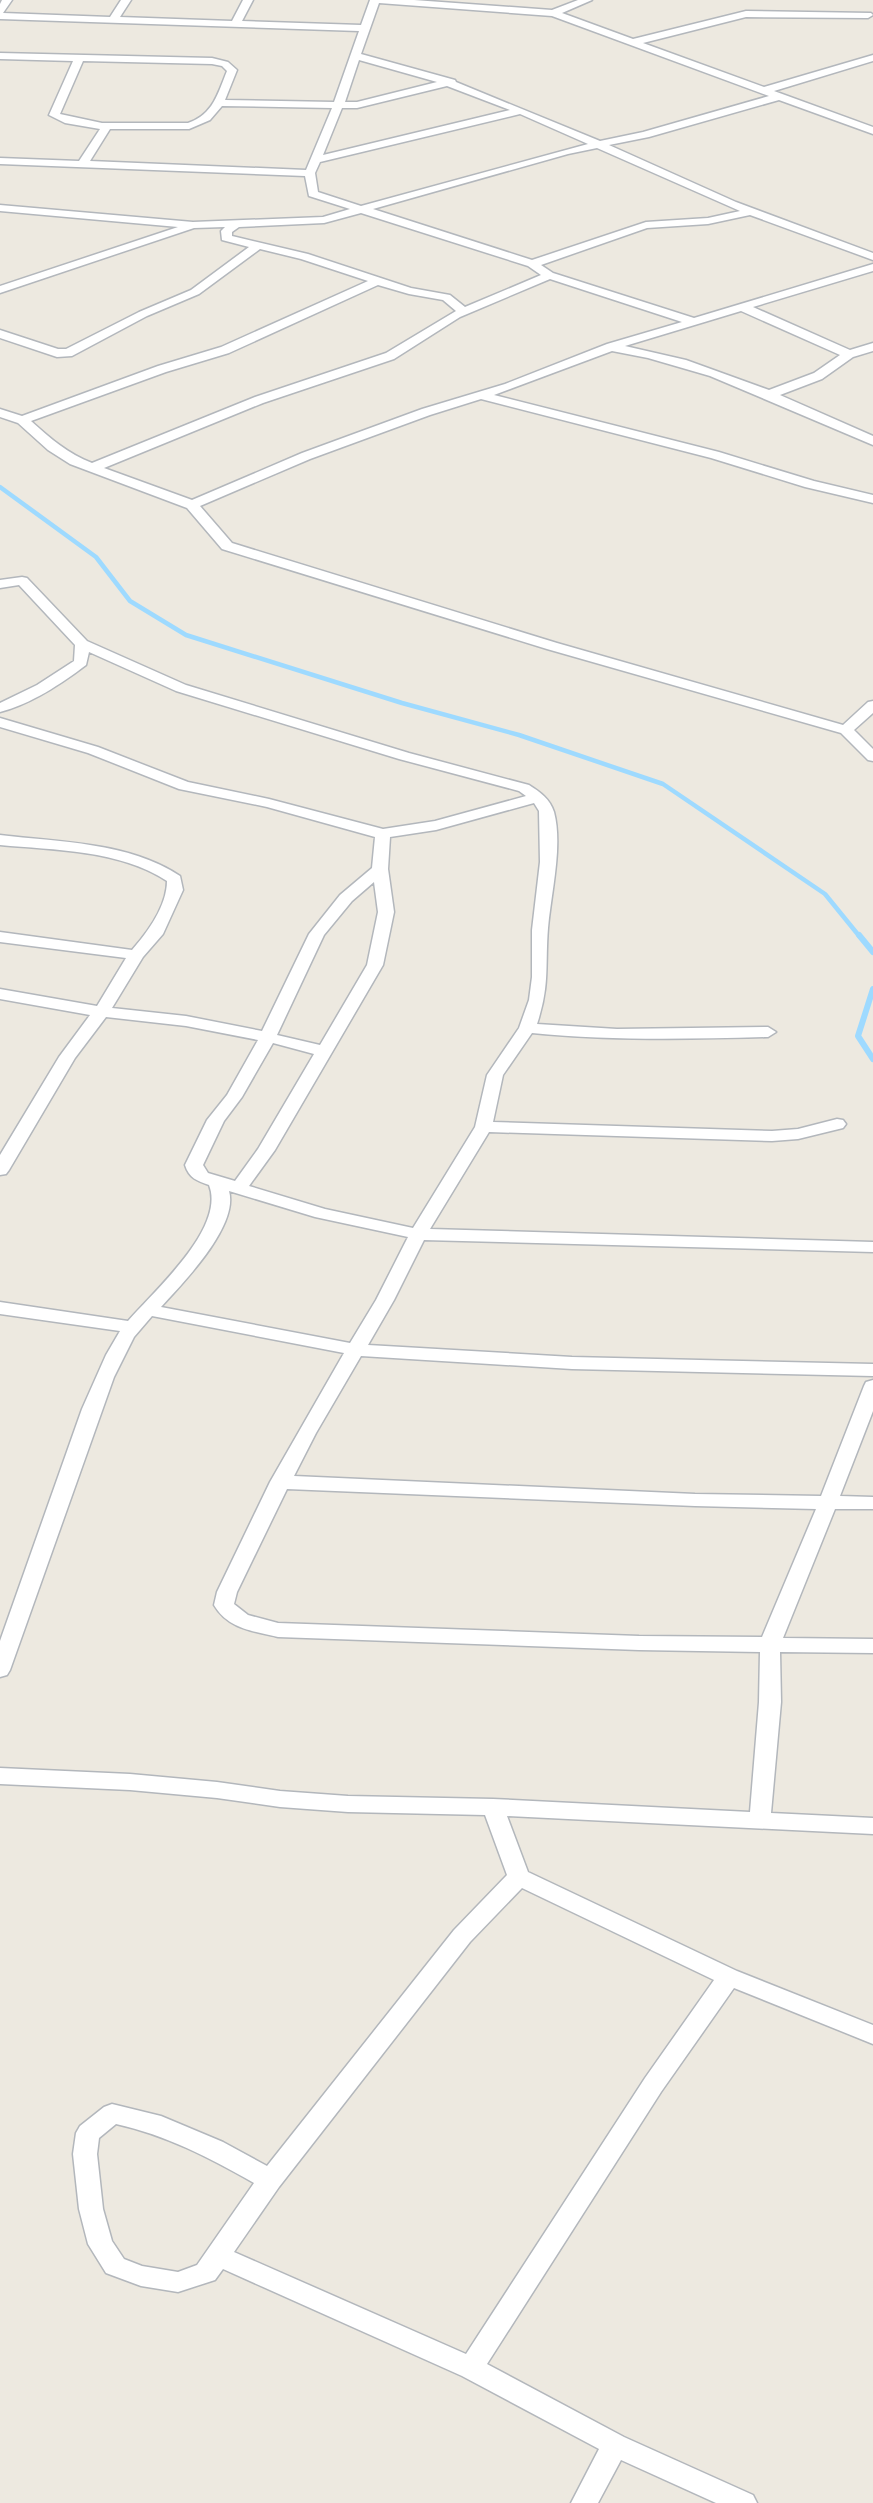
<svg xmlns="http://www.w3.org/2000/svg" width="873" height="2503" font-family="Roboto,sans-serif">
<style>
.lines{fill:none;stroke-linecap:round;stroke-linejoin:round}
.stream-far1{stroke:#9edaff;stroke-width:4.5}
.stream{stroke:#9edaff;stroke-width:6}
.street-casing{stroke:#b3b7bc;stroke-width:3}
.street{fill:#fff;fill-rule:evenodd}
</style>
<rect width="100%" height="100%" fill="#ede9e0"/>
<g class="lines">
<!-- stream-far1 -->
<polyline class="stream-far1" points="0,487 96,557 130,601 186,635 402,703 519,735 663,784 825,894 860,937"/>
<!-- stream -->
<g class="stream">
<polyline points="859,935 873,952"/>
<polyline points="873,989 858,1036 873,1059"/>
</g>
<!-- street casing -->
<g class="street-casing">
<g id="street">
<path d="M 2,0 L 12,0 L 3,13 L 110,17 L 121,0 L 131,0 L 120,17 L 232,21 L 243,0 L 253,0 L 242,21 L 361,25 L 370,0 L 414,0 L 552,10 L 578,0 L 592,0 L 562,13 L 633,39 L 746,11 L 871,13 L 873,15 L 868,18 L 746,17 L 643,43 L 764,87 L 873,55 L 873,61 L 774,91 L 873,127 L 873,134 L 779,100 L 649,137 L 609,145 L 736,202 L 873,253 L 873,260 L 750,215 L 708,224 L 647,228 L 541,265 L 553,273 L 694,318 L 873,264 L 873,271 L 753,307 L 850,350 L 873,343 L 873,351 L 853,357 L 822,379 L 780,395 L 873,436 L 873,445 L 710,376 L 648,358 L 612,351 L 494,395 L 719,452 L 814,481 L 873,495 L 873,503 L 805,487 L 711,458 L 481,399 L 430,415 L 310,459 L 200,506 L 232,543 L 557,643 L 843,725 L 868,702 L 873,701 L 873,713 L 854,730 L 873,749 L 873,761 L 868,760 L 841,733 L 547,649 L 222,549 L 187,508 L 70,464 L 48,450 L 18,423 L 0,417 L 0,409 L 22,416 L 158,366 L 221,347 L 368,281 L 301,259 L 260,249 L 199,294 L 147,316 L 72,356 L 57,357 L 0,338 L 0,330 L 58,349 L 66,349 L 139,312 L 191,290 L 249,247 L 222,240 L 221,231 L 225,227 L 194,228 L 0,293 L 0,286 L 178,227 L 0,211 L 0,205 L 193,222 L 323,217 L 350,209 L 309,196 L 305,176 L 0,164 L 0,158 L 79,161 L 100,129 L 65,123 L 49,115 L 73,61 L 0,59 L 0,53 L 212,58 L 228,62 L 237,70 L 225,100 L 334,102 L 359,31 L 0,19 L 0,4 ZM 379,3 L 552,16 L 769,96 L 643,132 L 600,141 L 456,82 L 455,80 L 361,54 ZM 359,60 L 437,82 L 357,102 L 345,102 ZM 83,61 L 212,64 L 222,66 L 227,71 C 218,93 213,115 188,123 L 102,123 L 60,114 ZM 447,86 L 510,110 L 323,155 L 342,108 L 357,108 ZM 222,106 L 332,108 L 306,170 L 90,161 L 110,129 L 189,129 L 210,120 ZM 520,114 L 588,144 L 361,206 L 318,192 L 315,173 L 320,162 ZM 597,148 L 740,211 L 708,218 L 646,222 L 532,260 L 373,209 L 568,154 ZM 361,213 L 528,266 L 541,275 L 465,307 L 450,295 L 411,288 L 308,254 L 232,236 L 232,232 L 239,227 L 324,223 ZM 550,279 L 682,322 L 607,344 L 505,384 L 422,409 L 302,453 L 192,500 L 104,468 L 263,403 L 394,359 L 460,317 ZM 378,285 L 409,294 L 443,300 L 456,311 L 386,353 L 255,397 L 92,463 C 68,454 50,438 31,421 L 166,372 L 229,353 ZM 741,311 L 840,355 L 814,373 L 769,390 L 686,360 L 625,346 Z"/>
<path d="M 22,577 L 27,578 L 87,641 L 186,685 L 409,753 L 529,785 C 540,792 550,799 554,812 C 563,846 551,893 548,928 C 545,966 550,985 537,1024 L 617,1029 L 768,1027 L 776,1032 L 768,1037 C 689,1039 610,1041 532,1033 L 503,1075 L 493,1122 L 772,1131 L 798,1129 L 837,1119 L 843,1120 L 846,1124 L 843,1128 L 798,1139 L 772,1141 L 489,1132 L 430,1229 L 873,1242 L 873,1252 L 424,1240 L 394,1300 L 368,1345 L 572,1357 L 873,1364 L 873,1376 L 572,1369 L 361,1356 L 316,1433 L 294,1476 L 695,1494 L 821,1496 L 864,1386 L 866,1382 L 873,1380 L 873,1411 L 840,1496 L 873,1497 L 873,1509 L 835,1509 L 783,1638 L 873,1639 L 873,1653 L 780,1652 L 781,1702 L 771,1813 L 873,1818 L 873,1834 L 507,1816 L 528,1872 L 737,1971 L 873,2025 L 873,2044 L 734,1988 L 661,2092 L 487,2364 L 624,2437 L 753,2495 L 757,2503 L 716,2503 L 621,2460 L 598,2503 L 571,2503 L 599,2449 L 462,2376 L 223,2269 L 215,2280 L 178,2292 L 141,2286 L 106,2273 L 88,2244 L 79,2209 L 73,2154 L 76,2133 L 80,2126 L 104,2107 L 112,2104 L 161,2116 L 223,2142 L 267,2166 L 454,1930 L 507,1875 L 485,1815 L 348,1812 L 280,1807 L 217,1798 L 130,1790 L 0,1784 L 0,1768 L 130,1774 L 217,1782 L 280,1791 L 348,1796 L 493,1799 L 750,1812 L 759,1702 L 760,1652 L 639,1650 L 278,1637 C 253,1631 228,1629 214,1605 L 217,1592 L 270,1482 L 344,1353 L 152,1316 L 134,1337 L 114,1377 L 10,1670 L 7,1675 L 0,1677 L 0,1641 L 82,1409 L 106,1355 L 120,1331 L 0,1314 L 0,1302 L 128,1321 C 154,1291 226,1228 209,1185 C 197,1181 189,1178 185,1165 L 207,1120 L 227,1095 L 258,1040 L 186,1026 L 106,1017 L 75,1058 L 9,1170 L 6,1174 L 0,1175 L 0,1155 L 59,1057 L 90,1015 L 0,999 L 0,989 L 97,1006 L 126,958 L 0,942 L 0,932 L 132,950 C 148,932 167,905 167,881 C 120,850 54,850 0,845 L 0,835 C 59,842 129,842 180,876 L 183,890 L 163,934 L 143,957 L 112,1008 L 186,1016 L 262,1031 L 309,934 L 340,895 L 372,868 L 375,837 L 267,807 L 179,789 L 88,753 L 0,727 L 0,718 L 98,747 L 188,782 L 269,799 L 383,829 L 435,821 L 526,796 L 519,791 L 399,759 L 176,691 L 89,652 L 86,665 C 61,684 31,704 0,712 L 0,703 L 37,685 L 74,661 L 75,645 L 19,585 L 0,588 L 0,580 ZM 534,803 L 539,811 L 540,862 L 532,930 L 532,977 L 529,1000 L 519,1028 L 487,1075 L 475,1127 L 413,1228 L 325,1209 L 249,1186 L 275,1150 L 383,965 L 394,912 L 388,869 L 390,837 L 436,830 ZM 374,882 L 378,912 L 367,965 L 320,1045 L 277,1035 L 324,935 L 352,901 ZM 273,1043 L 314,1054 L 258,1149 L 235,1181 L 208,1173 L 203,1165 L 224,1121 L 242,1097 ZM 229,1191 L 315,1217 L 408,1237 L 376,1300 L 350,1343 L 161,1307 C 183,1283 239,1226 229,1191 ZM 287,1489 L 695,1506 L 816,1509 L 762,1637 L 639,1636 L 278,1623 L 248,1615 L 234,1604 L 237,1592 ZM 522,1888 L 714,1980 L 645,2078 L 466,2354 L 234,2252 L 279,2187 L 470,1942 ZM 116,2124 C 166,2135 210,2158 254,2183 L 197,2265 L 178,2272 L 142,2266 L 124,2259 L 112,2241 L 103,2209 L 97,2154 L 99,2138 Z"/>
</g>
</g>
<!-- street -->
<use href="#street" class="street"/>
</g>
</svg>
